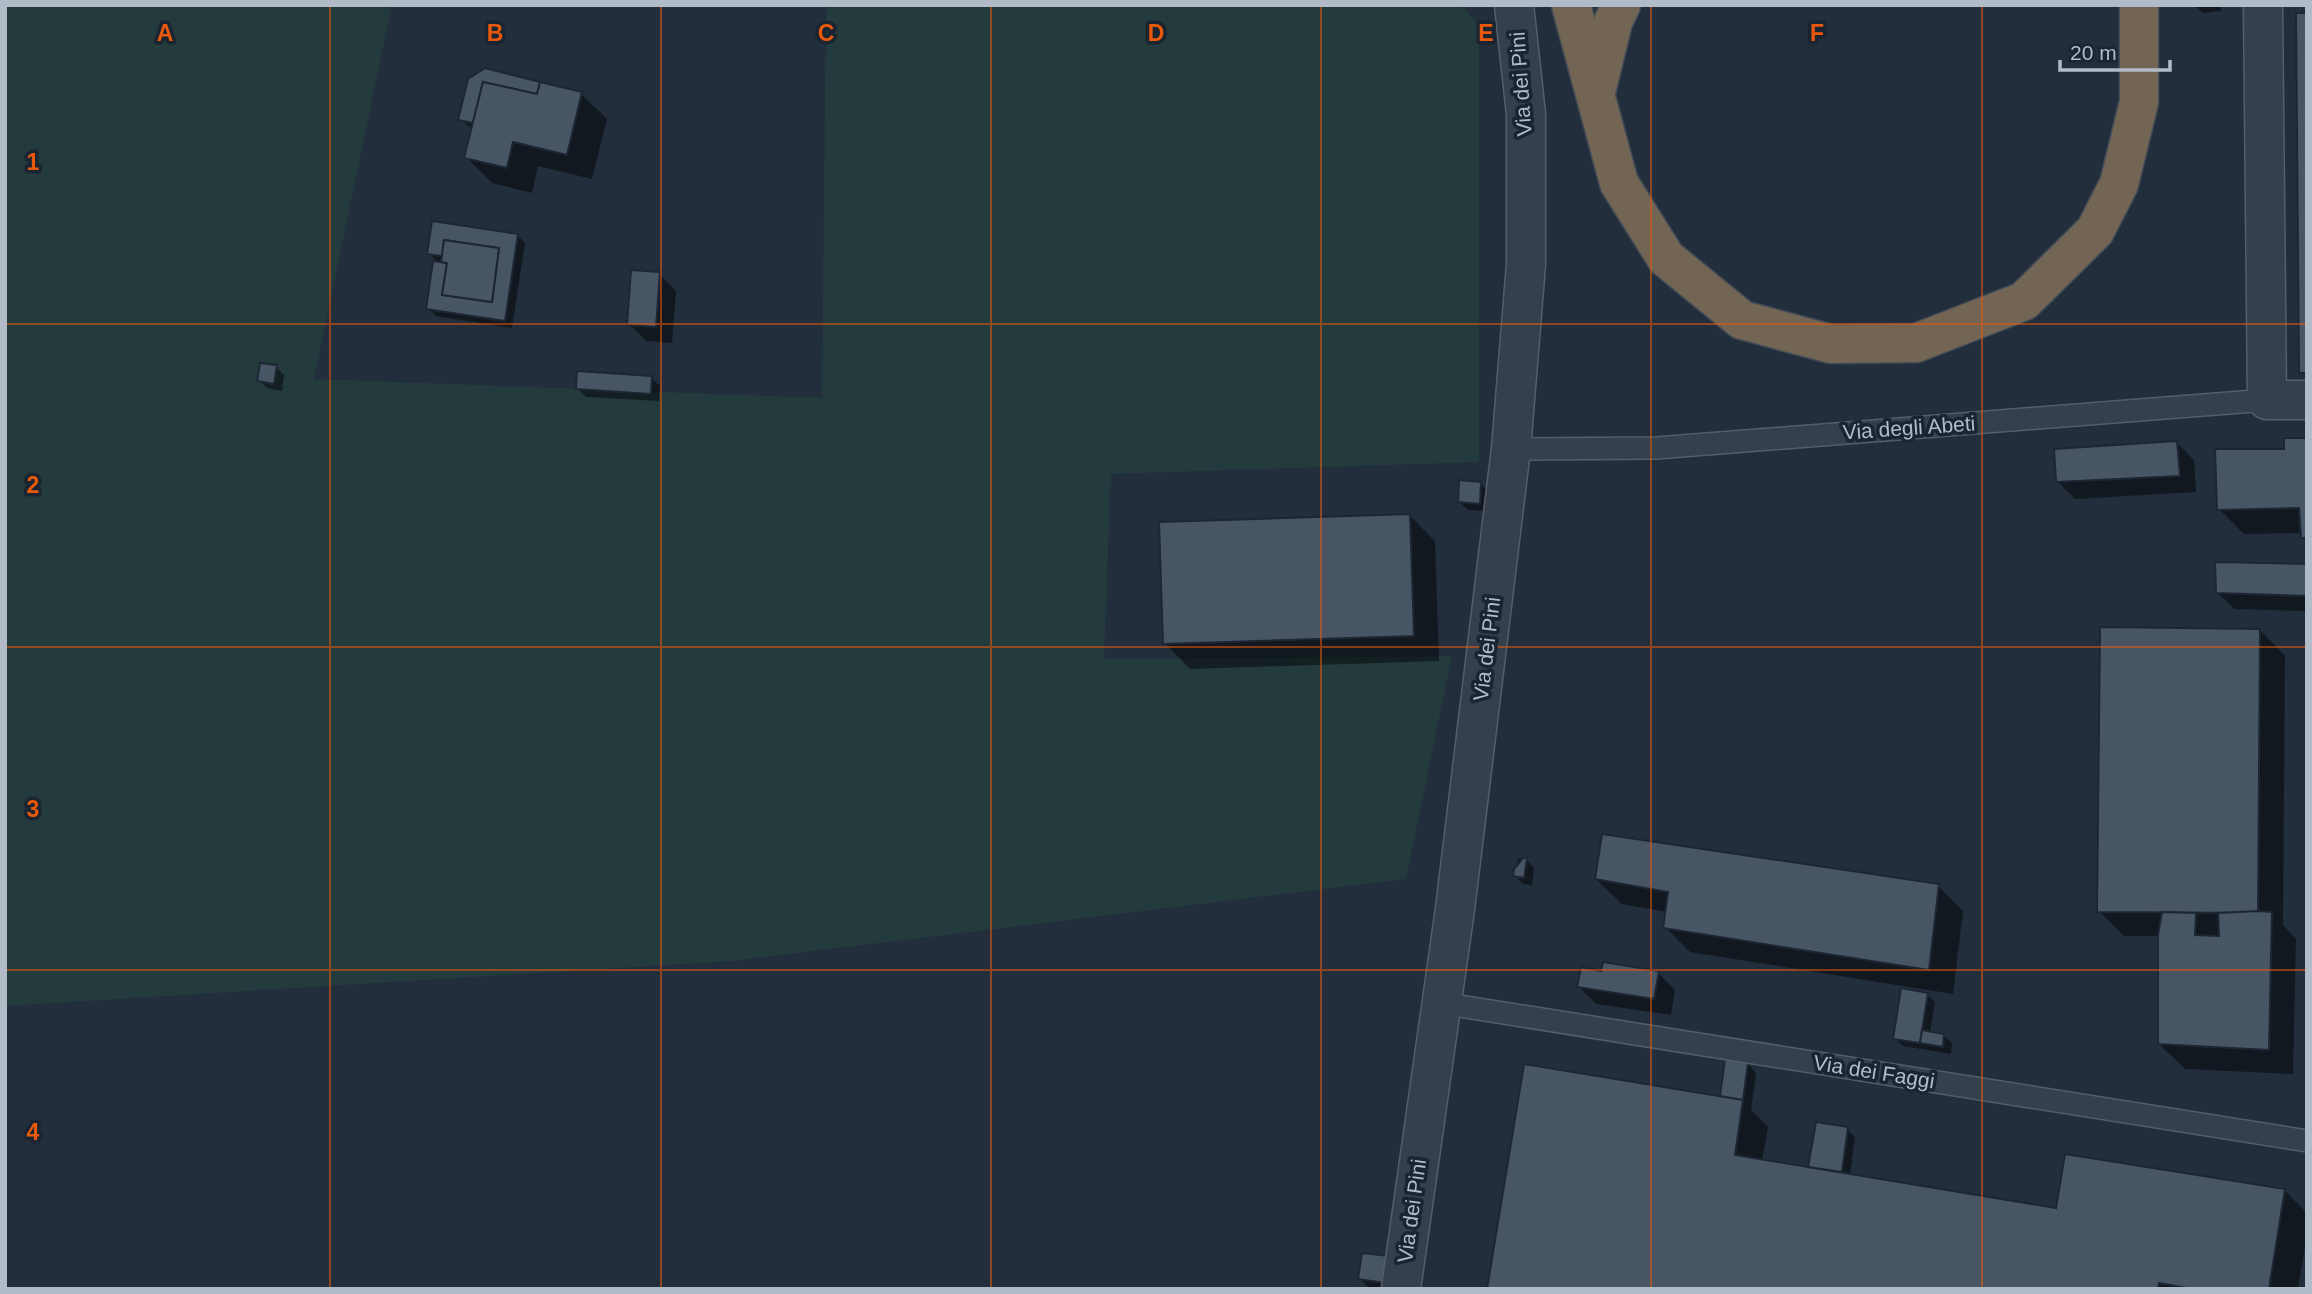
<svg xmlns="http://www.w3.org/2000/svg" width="2312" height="1294" font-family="Helvetica,sans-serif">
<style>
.green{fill:#243b3d}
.shadow{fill:#0007}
.building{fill:#485565;stroke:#1d2733;stroke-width:2}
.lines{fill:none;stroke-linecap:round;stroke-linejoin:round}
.lane-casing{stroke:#545e6a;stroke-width:24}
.street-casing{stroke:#545e6a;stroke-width:41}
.highway-casing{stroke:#414b57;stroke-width:41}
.lane{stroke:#36404c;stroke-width:21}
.street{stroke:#36404c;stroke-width:38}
.highway{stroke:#726553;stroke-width:38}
.grid{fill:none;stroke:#e8590c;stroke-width:2;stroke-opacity:0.55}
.labels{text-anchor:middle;stroke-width:7;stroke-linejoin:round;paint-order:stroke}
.street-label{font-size:21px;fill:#b2bbc8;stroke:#1b2531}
.grid-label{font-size:23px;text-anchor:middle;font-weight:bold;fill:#e8590c;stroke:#1b2531;stroke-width:7;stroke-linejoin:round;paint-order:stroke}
</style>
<rect width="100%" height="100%" fill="#222e3c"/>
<!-- green -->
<polygon class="green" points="5,5 392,5 314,379 822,398 826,5 1461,5 1479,25 1479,462 1111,474 1104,659 1452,656 1406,879 732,961 5,1006"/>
<!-- shadow -->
<g class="shadow">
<polygon points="2195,5 2220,5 2221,11 2203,13"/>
<polygon points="581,94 607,119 592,179 538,166 532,193 492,183 466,157 473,129 459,119"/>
<polygon points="517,235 525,243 512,328 436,316 428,308 439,263 429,253"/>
<polygon points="659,274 676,291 672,343 646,341 629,324"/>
<polygon points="276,367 284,375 282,391 267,388 259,380"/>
<polygon points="651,378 660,386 659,401 586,397 578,389"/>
<polygon points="2307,439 2307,542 2302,533 2244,534 2219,509 2286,451"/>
<polygon points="2177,443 2194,460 2196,492 2075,499 2058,482"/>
<polygon points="1480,483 1489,492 1487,511 1468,510 1460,502"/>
<polygon points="1410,516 1435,541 1439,661 1190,669 1165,643"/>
<polygon points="2307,566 2307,611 2234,609 2217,592"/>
<polygon points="2260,630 2285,656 2283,925 2296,939 2293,1074 2185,1069 2159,1044 2160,936 2124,936 2099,911"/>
<polygon points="1518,858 1526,859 1534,868 1532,885 1523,884 1515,876"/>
<polygon points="1596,879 1938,886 1963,911 1953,994 1690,952 1665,927 1667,912 1622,904"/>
<polygon points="1602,973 1658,973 1675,990 1671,1015 1596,1004 1579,987"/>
<polygon points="1927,994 1935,1002 1930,1033 1943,1035 1952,1043 1951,1054 1903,1046 1895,1038"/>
<polygon points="1748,1064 1756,1073 1751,1110 1768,1127 1762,1161 1814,1170 1810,1166 1847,1129 1855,1137 1850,1175 2058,1210 2285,1191 2307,1213 2307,1235 2298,1289 1488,1289 1725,1099 1722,1096"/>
<polygon points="1363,1255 1392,1289 1368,1287 1360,1279"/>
</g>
<!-- building -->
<g class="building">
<polygon points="2296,13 2307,13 2307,373 2299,373"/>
<polygon points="485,68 540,82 537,94 483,82 473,123 458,120 468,79"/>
<polygon points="483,82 537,94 540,82 582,92 567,155 513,142 507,168 464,158"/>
<polygon points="432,221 518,234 505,321 426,309 433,261 447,263 442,295 492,302 499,248 444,240 442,256 427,254"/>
<polygon points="444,240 499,248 492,302 442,295 447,263 441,262"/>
<polygon points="631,270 660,272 656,327 627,325"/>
<polygon points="260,363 277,365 274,384 257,381"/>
<polygon points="577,371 652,376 651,394 576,389"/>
<polygon points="2284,438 2307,438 2307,538 2301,538 2299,508 2217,510 2215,449 2284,449"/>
<polygon points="2177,441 2180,476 2056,482 2054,449"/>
<polygon points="1459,480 1481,482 1480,504 1458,502"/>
<polygon points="1410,514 1414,636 1163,644 1159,522"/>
<polygon points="2215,562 2307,564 2307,596 2216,593"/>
<polygon points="2100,627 2260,629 2258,913 2097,912"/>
<polygon points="1602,834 1939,884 1929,970 1663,928 1668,892 1595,879"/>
<polygon points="1523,858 1527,858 1524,878 1513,876 1514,869"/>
<polygon points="2258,911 2272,912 2269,1050 2158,1044 2158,935 2162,912 2196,913 2195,935 2219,936 2218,913"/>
<polygon points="1603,962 1659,971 1654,999 1577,987 1581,967 1601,971"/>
<polygon points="1901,988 1928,993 1920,1043 1893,1039"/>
<polygon points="1922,1030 1944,1034 1943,1047 1920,1043"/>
<polygon points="1725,1059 1748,1063 1743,1100 1720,1096"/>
<polygon points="1524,1064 1743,1100 1735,1155 2056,1208 2065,1154 2285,1189 2269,1289 2192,1289 2159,1283 2158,1289 1487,1289"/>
<polygon points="1816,1122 1848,1127 1842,1172 1808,1167"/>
<polygon points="1362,1253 1389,1256 1385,1283 1358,1279"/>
</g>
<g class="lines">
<!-- lane casing -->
<g class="lane-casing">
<g id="lane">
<polyline points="1511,449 1656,448 2267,400"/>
<polyline points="1441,1003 2307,1141"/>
</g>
</g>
<!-- street casing -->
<g class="street-casing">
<g id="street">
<polyline points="2263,5 2267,400 2307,400"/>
<polyline points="1401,1289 1455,909 1511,449 1526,264 1526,114 1514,5"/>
</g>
</g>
<!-- highway casing -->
<g class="highway-casing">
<g id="highway">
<polyline points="1571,5 1619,183 1666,258 1742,320 1831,344 1916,343 2024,301 2095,231 2119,184 2139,102 2139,5"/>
<polyline points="1596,92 1613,22 1621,5"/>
</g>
</g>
<!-- lane -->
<use href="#lane" class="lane"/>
<!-- street -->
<use href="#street" class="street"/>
<!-- highway -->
<use href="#highway" class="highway"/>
</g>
<!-- grid -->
<path class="grid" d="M 330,5 L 330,1289M 661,5 L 661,1289M 991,5 L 991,1289M 1321,5 L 1321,1289M 1651,5 L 1651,1289M 1982,5 L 1982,1289M 5,324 L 2307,324M 5,647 L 2307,647M 5,970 L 2307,970"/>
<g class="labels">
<!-- street labels -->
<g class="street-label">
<text transform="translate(1521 84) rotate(-94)" y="7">Via dei Pini</text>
<text transform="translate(1909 428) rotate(-4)" y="7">Via degli Abeti</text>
<text transform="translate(1487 649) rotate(-83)" y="7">Via dei Pini</text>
<text transform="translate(1874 1072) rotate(9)" y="7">Via dei Faggi</text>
<text transform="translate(1412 1211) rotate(-82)" y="7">Via dei Pini</text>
</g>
</g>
<g class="grid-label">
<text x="165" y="41">A</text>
<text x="495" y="41">B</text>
<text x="826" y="41">C</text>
<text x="1156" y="41">D</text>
<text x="1486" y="41">E</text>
<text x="1817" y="41">F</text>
<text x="33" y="170">1</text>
<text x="33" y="493">2</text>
<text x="33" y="817">3</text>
<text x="33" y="1140">4</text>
</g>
<!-- border -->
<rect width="2312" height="1294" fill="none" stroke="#b2bbc8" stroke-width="14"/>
<!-- scale -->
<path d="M2060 60v10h110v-10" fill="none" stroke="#b2bbc8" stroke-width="3.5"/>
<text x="2070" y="60" font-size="21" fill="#b2bbc8" stroke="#1b2531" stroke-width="5" paint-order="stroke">20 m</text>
</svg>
